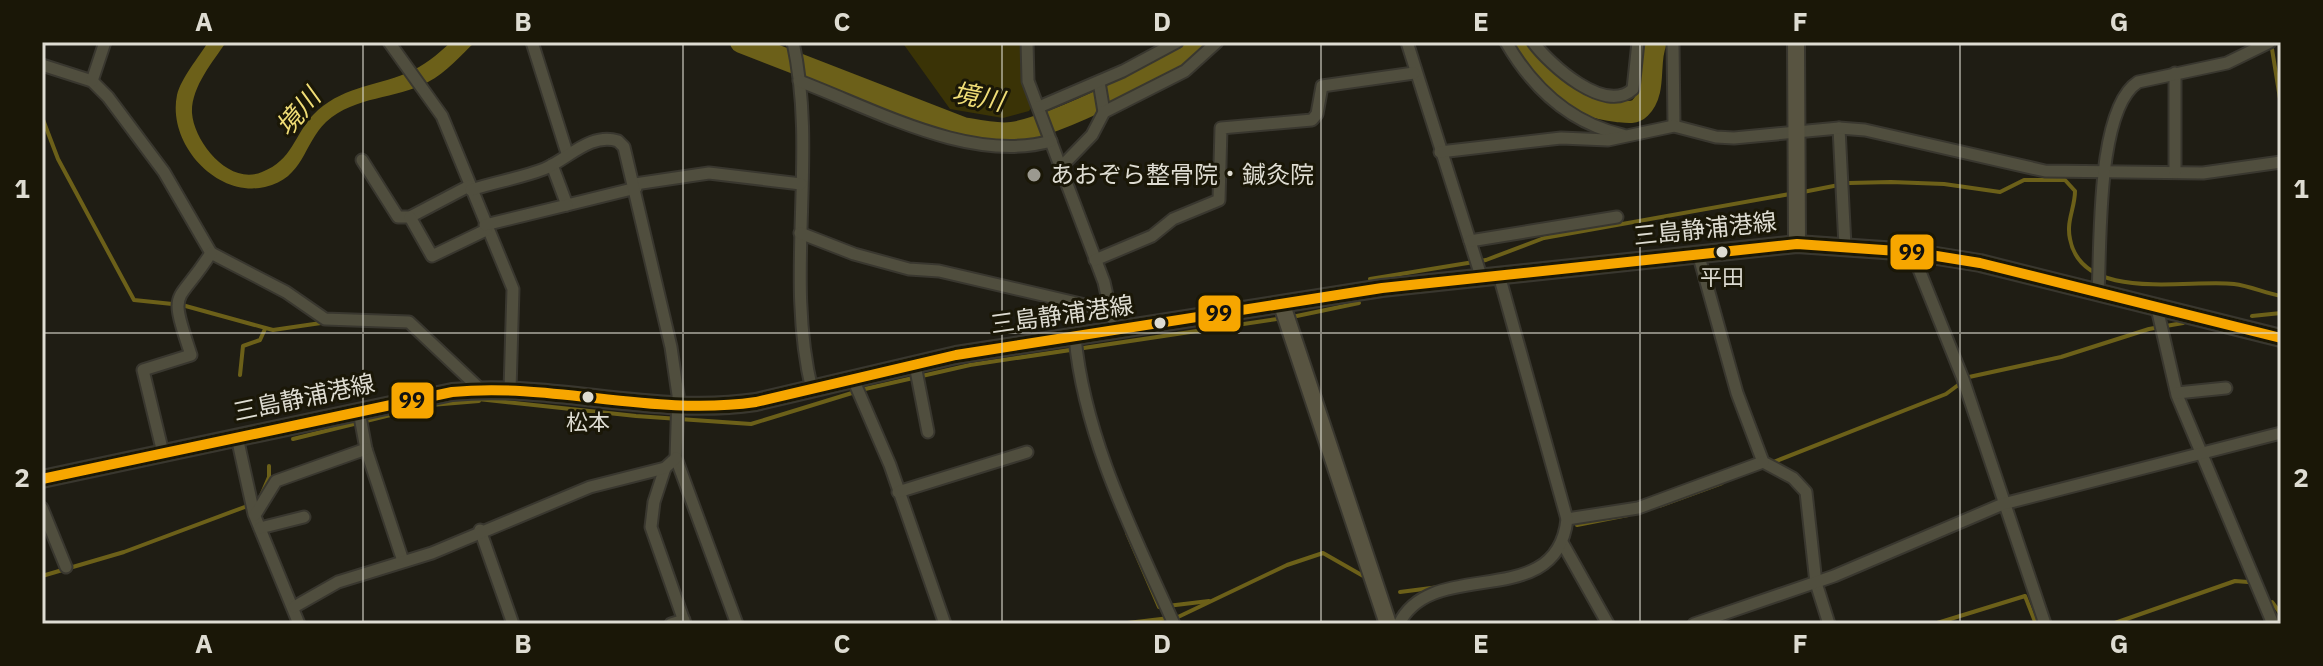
<svg xmlns="http://www.w3.org/2000/svg" width="2323" height="666" font-family="'IBM Plex Sans','Noto Sans JP',sans-serif">
<style>
.green{fill:#3a3306}
.water{fill:#6c6019}
.lines{fill:none;stroke-linecap:round;stroke-linejoin:round}
.stream{stroke:#6c6019;stroke-width:4}
.river{stroke:#6c6019;stroke-width:22}
.street-casing{stroke:#39372f;stroke-width:15}
.secondary-casing{stroke:#39372f;stroke-width:20}
.street{stroke:#504e3e;stroke-width:11}
.secondary{stroke:#585441;stroke-width:16}
.bus-1-casing{stroke:#1a1707;stroke-width:16}
.bus-1{stroke:#f7a600;stroke-width:10}
.grid{fill:none;stroke:#dedcd2;stroke-width:2;stroke-opacity:0.55}
.poi-dot{fill:#9b9990;stroke:#1a1707;stroke-width:3}
.bus-dot{fill:#dedcd2;stroke:#1a1707;stroke-width:3}
.labels{text-anchor:middle;stroke-width:6;stroke-linejoin:round;paint-order:stroke}
.bus-label{font-size:22px;fill:#dedcd2;stroke:#1a1707}
.poi-label{font-size:24px;fill:#dedcd2;stroke:#1a1707;text-anchor:start}
.street-label{font-size:24px;fill:#dedcd2;stroke:#1a1707}
.water-label{font-size:26px;font-style:italic;fill:#f0dd76;stroke:#1a1707}
.line-badge{stroke:#1a1707;stroke-width:3}
.pale-badge-label{font-size:22px;text-anchor:middle;font-weight:bold;fill:#111}
.neatline{fill:none;stroke:#dedcd2;stroke-width:3}
.grid-label{font-size:26px;text-anchor:middle;font-weight:bold;fill:#dedcd2}
</style>
<rect width="100%" height="100%" fill="#1f1d14"/>
<!-- green -->
<polygon class="green" points="902,42 1022,42 1025,91 1032,106 1029,111 1003,118 950,109"/>
<!-- water -->
<g class="water">
<path d="M 208,42 L 226,42 C 213,62 191,87 192,113 C 194,142 229,186 262,172 C 293,160 294,135 313,115 C 340,87 373,87 407,73 C 424,66 437,55 451,42 L 475,42 C 461,55 446,73 428,82 C 395,100 356,95 326,122 C 303,144 304,178 265,187 C 216,198 167,143 177,95 C 181,78 199,57 208,42 Z"/>
<polygon points="736,42 766,42 794,52 797,69"/>
</g>
<g class="lines">
<!-- stream -->
<g class="stream">
<polyline points="2272,49 2281,105"/>
<polyline points="42,117 58,159 134,300 182,305 273,330 321,323"/>
<path d="M 1803,192 L 1849,183 L 1891,182 L 1944,184 L 2000,192 L 2024,180 L 2065,180 L 2075,191 C 2075,208 2066,221 2070,239 C 2082,303 2187,279 2234,284 C 2250,286 2265,293 2281,296"/>
<polyline points="1370,279 1486,260 1544,238 1790,194"/>
<polyline points="2252,316 2281,313"/>
<polyline points="1292,317 1359,303"/>
<polyline points="240,375 243,346 260,340 265,329"/>
<polyline points="478,399 636,416 751,424 865,389 970,365 1284,318"/>
<polyline points="293,439 431,405 479,401"/>
<polyline points="1771,463 1946,394 1969,377 2061,357 2149,329 2183,323"/>
<polyline points="260,498 269,477 269,466"/>
<polyline points="1659,506 1722,483"/>
<polyline points="1577,525 1628,515"/>
<polyline points="1127,533 1159,607 1209,601"/>
<polyline points="42,576 124,552 250,505"/>
<polyline points="1400,592 1439,587"/>
<polyline points="2272,602 2281,614"/>
<polyline points="1119,624 1178,617 1287,565 1323,553 1365,577"/>
<polyline points="1934,624 2025,596 2036,624"/>
<polyline points="2112,624 2235,581 2248,582"/>
</g>
<!-- river -->
<g class="river">
<path d="M 741,42 L 963,128 C 979,131 996,135 1012,133 C 1053,127 1169,71 1196,42"/>
<path d="M 1518,42 C 1537,79 1574,107 1617,111 C 1626,112 1634,114 1640,108 C 1657,91 1647,62 1656,42"/>
</g>
<!-- street casing -->
<g class="street-casing">
<g id="street">
<polyline points="389,42 442,116 513,289 510,390"/>
<polyline points="532,42 567,153"/>
<path d="M 793,42 C 818,156 784,276 812,390"/>
<polyline points="1027,42 1028,81 1104,282 1112,318"/>
<polyline points="1407,42 1481,276"/>
<path d="M 1506,42 C 1532,87 1570,123 1623,135"/>
<path d="M 1533,42 C 1549,64 1605,115 1633,89 L 1638,42"/>
<polyline points="1673,42 1674,126"/>
<polyline points="42,65 92,81 108,97 164,172 211,253 286,292 325,319 409,322 480,389"/>
<polyline points="92,81 105,42"/>
<path d="M 799,81 C 874,109 971,164 1051,141"/>
<polyline points="1099,82 1104,112"/>
<polyline points="1039,107 1123,71 1177,42"/>
<polyline points="1839,128 1845,246"/>
<polyline points="1440,152 1561,138 1608,140 1674,126 1716,137 1734,138 1839,128 1865,130 2045,171 2203,173 2281,162"/>
<polyline points="362,160 398,217 410,217 469,186"/>
<polyline points="552,165 567,205 636,188"/>
<polyline points="1061,167 1092,135 1104,112 1185,71 1217,42"/>
<polyline points="2175,172 2175,73"/>
<polyline points="635,184 709,173 801,184"/>
<path d="M 471,190 C 495,182 521,178 544,169 C 567,160 590,132 618,141 L 624,147 L 671,347 L 678,395 L 676,458 L 737,624"/>
<polyline points="410,217 432,256 486,230"/>
<polyline points="485,225 567,205"/>
<polyline points="800,233 854,254 909,269 939,271 1111,311"/>
<polyline points="1470,241 1617,217"/>
<polyline points="1912,252 1963,379 2045,624"/>
<polyline points="1698,253 1737,393 1763,462 1793,478 1806,492 1816,583 1829,624"/>
<polyline points="1095,260 1152,236 1173,219 1219,200 1221,128 1312,120 1317,114 1322,86 1414,73"/>
<path d="M 2098,292 C 2101,244 2096,109 2138,82 L 2227,63 L 2270,42"/>
<polyline points="2157,308 2177,395 2273,624"/>
<path d="M 1075,337 C 1084,437 1133,533 1174,624"/>
<polyline points="915,365 928,432"/>
<polyline points="853,379 890,465 945,624"/>
<polyline points="2177,393 2226,388"/>
<polyline points="359,411 366,449 403,561"/>
<polyline points="237,437 254,514 299,624"/>
<path d="M 163,453 L 143,370 L 191,355 C 168,285 176,308 211,253"/>
<polyline points="665,468 654,502 651,527 685,624"/>
<polyline points="898,492 1027,452"/>
<polyline points="42,508 66,567"/>
<polyline points="255,515 276,481 366,449"/>
<polyline points="1567,519 1638,508 1763,462"/>
<polyline points="260,528 304,517"/>
<polyline points="480,530 513,624"/>
<polyline points="1563,544 1608,624"/>
<polyline points="294,607 338,582 432,553 590,487 665,468 676,458"/>
<polyline points="671,624 684,620"/>
<path d="M 1399,624 C 1432,555 1557,614 1567,519 L 1499,275"/>
<polyline points="1694,624 1834,576 2003,504 2281,433"/>
</g>
</g>
<!-- secondary casing -->
<g class="secondary-casing">
<g id="secondary">
<polyline points="1796,42 1797,244"/>
<polyline points="1282,305 1388,624"/>
<path d="M 42,479 L 452,392 C 554,382 652,417 756,402 L 956,355 L 1382,288 L 1797,244 L 1912,252 L 1980,263 L 2281,338"/>
</g>
</g>
<!-- street -->
<use href="#street" class="street"/>
<!-- secondary -->
<use href="#secondary" class="secondary"/>
<!-- bus-1 casing -->
<g class="bus-1-casing">
<path id="bus-1" d="M 42,479 L 452,392 C 554,382 652,417 756,402 L 956,355 L 1382,288 L 1797,244 L 1912,252 L 1980,263 L 2281,338"/>
</g>
<!-- bus-1 -->
<use href="#bus-1" class="bus-1"/>
</g>
<!-- grid -->
<path class="grid" d="M 363,42 L 363,624M 683,42 L 683,624M 1002,42 L 1002,624M 1321,42 L 1321,624M 1640,42 L 1640,624M 1960,42 L 1960,624M 42,333 L 2281,333"/>
<!-- markers -->
<circle class="poi-dot" cx="1034" cy="175" r="8"/>
<g class="bus-dot">
<circle cx="1722" cy="252" r="7"/>
<circle cx="1160" cy="323" r="7"/>
<circle cx="588" cy="397" r="7"/>
</g>
<g class="labels">
<!-- bus labels -->
<g class="bus-label">
<text x="1722" y="285">平田</text>
<text x="588" y="430">松本</text>
</g>
<!-- poi labels -->
<g class="poi-label">
<text x="1050" y="183">あおぞら整骨院・鍼灸院</text>
</g>
<!-- street labels -->
<g class="street-label">
<text transform="translate(1705 229) rotate(-6)" y="8">三島静浦港線</text>
<text transform="translate(1062 315) rotate(-8)" y="8">三島静浦港線</text>
<text transform="translate(304 398) rotate(-12)" y="8">三島静浦港線</text>
</g>
<!-- water labels -->
<g class="water-label">
<text transform="translate(978 97) rotate(11)" y="9">境川</text>
<text transform="translate(298 112) rotate(-50)" y="9">境川</text>
</g>
</g>
<g class="line-badge">
<rect x="1889" y="233" width="46" height="38" rx="8" fill="#f7a600"/>
<rect x="1197" y="294" width="45" height="39" rx="8" fill="#f7a600"/>
<rect x="390" y="381" width="45" height="39" rx="8" fill="#f7a600"/>
</g>
<g class="pale-badge-label">
<text x="1912" y="260">99</text>
<text x="1219" y="321">99</text>
<text x="412" y="408">99</text>
</g>
<!-- border -->
<rect width="2323" height="666" fill="none" stroke="#1a1707" stroke-width="88"/>
<rect x="44" y="44" width="2235" height="578" class="neatline"/>
<g class="grid-label">
<text x="204" y="31">A</text>
<text x="523" y="31">B</text>
<text x="842" y="31">C</text>
<text x="1162" y="31">D</text>
<text x="1481" y="31">E</text>
<text x="1800" y="31">F</text>
<text x="2119" y="31">G</text>
<text x="22" y="198">1</text>
<text x="2301" y="198">1</text>
<text x="22" y="487">2</text>
<text x="2301" y="487">2</text>
<text x="204" y="653">A</text>
<text x="523" y="653">B</text>
<text x="842" y="653">C</text>
<text x="1162" y="653">D</text>
<text x="1481" y="653">E</text>
<text x="1800" y="653">F</text>
<text x="2119" y="653">G</text>
</g>
</svg>
